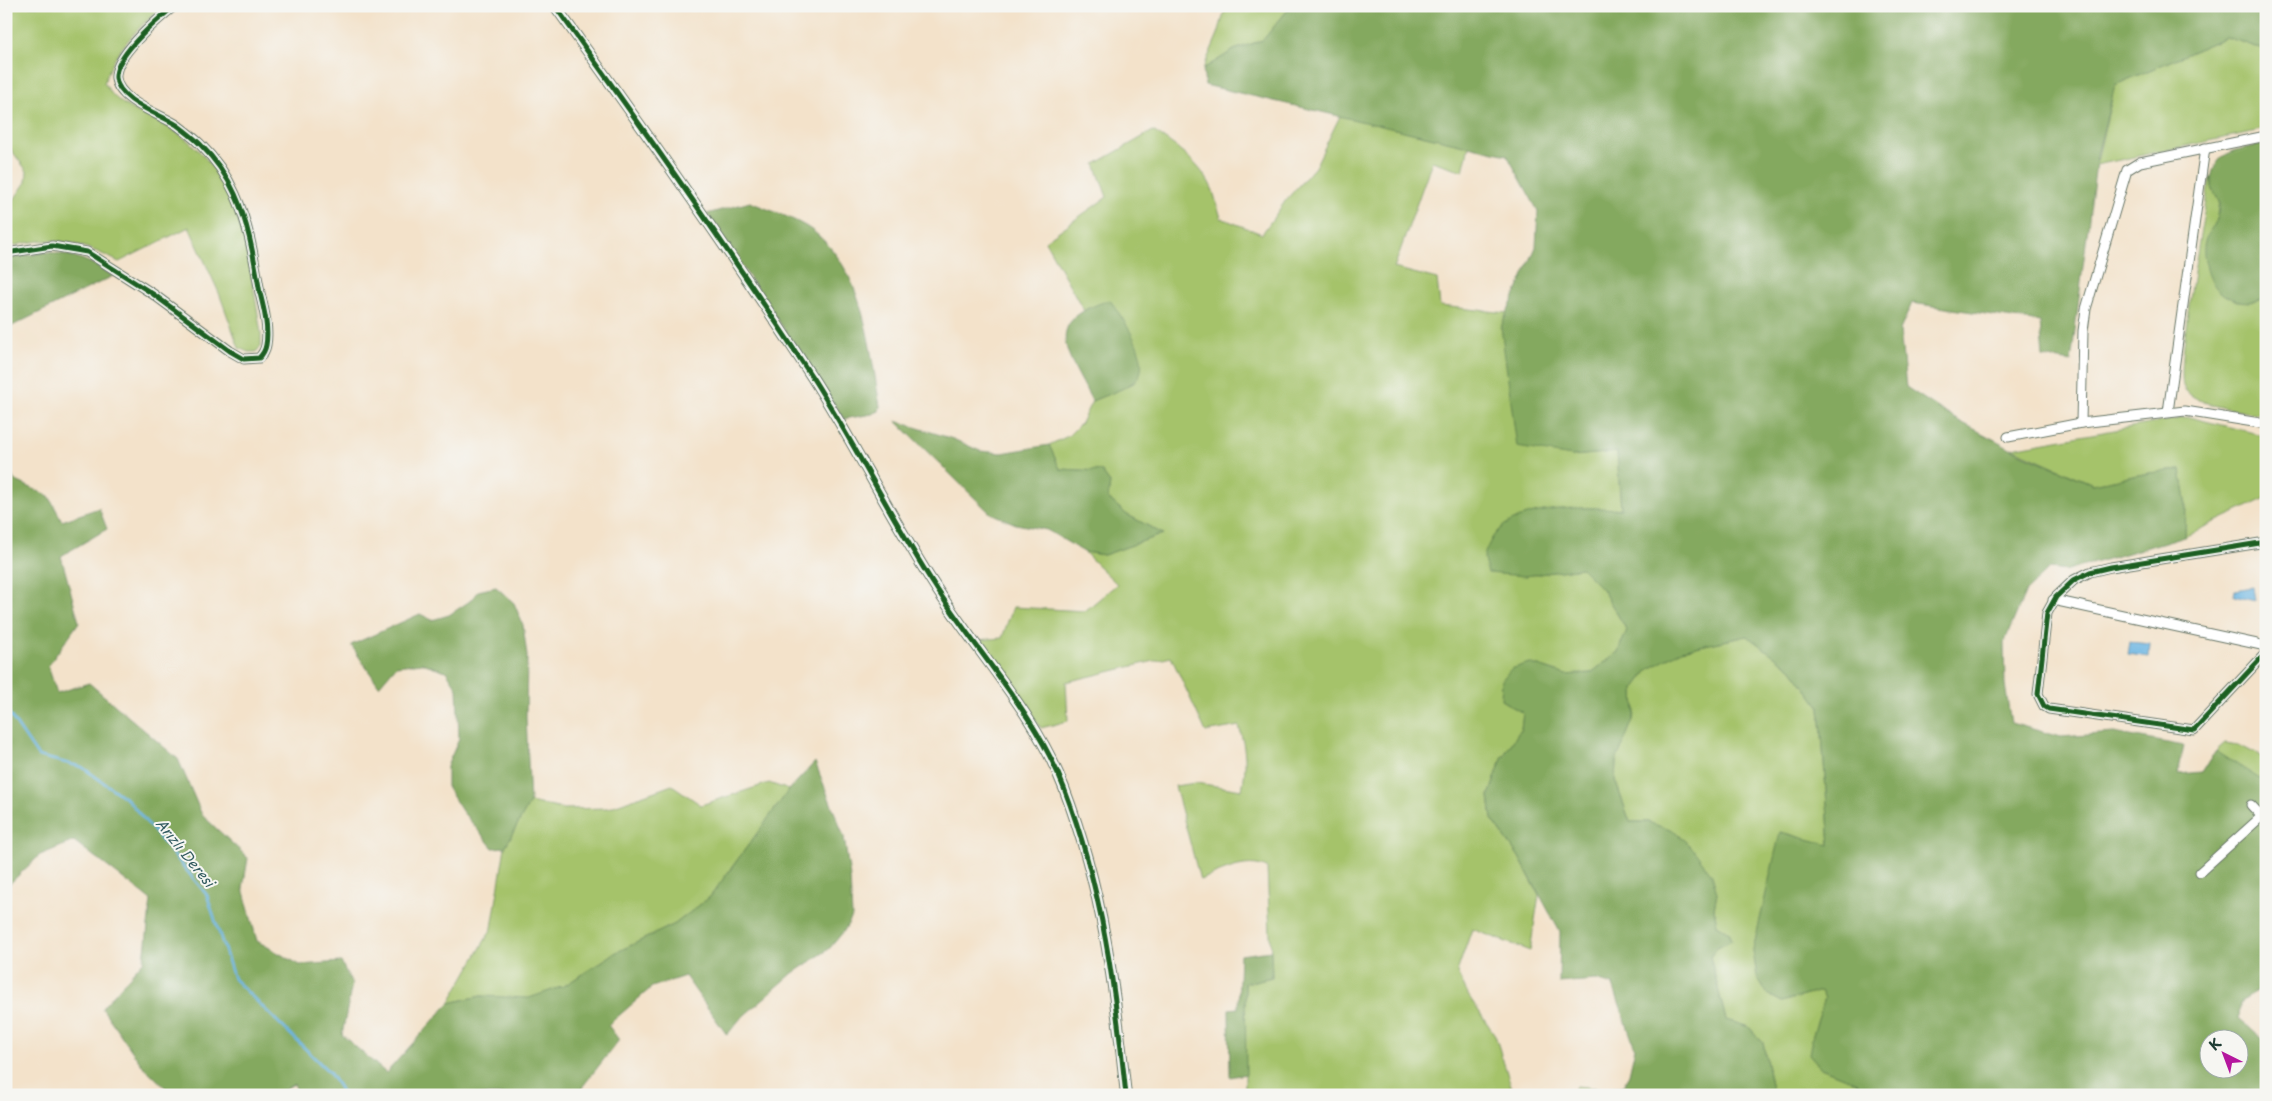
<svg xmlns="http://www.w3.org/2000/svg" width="2272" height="1101" font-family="'Playpen Sans',sans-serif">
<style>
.green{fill:#a5c36b;stroke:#628050}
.forest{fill:#84a95f;stroke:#52734a;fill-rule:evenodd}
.water{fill:#69b4e2;stroke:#44788b}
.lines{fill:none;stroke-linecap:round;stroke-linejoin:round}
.stream{stroke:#69b4e2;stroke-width:2.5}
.minor-casing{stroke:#697768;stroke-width:11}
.tertiary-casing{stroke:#697768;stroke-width:12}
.minor{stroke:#fff;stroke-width:9}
.tertiary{stroke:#fff;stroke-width:10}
.cycleway-casing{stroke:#f6f6f2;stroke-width:8}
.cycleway{stroke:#1b5e20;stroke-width:5}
.labels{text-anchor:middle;stroke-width:4;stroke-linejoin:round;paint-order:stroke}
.water-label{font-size:14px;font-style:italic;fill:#325b60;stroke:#f6f6f2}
</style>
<rect width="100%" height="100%" fill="#f6f6f2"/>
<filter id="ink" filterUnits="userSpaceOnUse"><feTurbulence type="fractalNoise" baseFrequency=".02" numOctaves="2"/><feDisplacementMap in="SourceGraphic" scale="10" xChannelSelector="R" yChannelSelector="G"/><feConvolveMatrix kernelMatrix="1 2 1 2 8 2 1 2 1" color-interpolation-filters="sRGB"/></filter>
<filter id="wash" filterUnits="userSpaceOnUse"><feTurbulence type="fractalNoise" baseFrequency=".0096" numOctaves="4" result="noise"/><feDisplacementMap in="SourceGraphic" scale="20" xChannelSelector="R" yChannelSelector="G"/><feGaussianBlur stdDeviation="1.12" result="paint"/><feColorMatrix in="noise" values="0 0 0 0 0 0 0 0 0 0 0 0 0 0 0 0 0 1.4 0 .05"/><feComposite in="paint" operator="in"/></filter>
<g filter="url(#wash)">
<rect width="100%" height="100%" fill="#f3e2ca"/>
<!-- green -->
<g class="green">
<path d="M 6,6 L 163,6 C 138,28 115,50 104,83 C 108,88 111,94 116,98 C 132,113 160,120 179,134 C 242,177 249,263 261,333 L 261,346 L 256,352 L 248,352 L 239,348 L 219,293 L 189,227 L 119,262 C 77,241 52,234 6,248 L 6,211 L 26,182 L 27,171 L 6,143 Z"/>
<polygon points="1226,6 1291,6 1263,40 1234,50 1203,69 1218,34"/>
<polygon points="2226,37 2266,50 2266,129 2096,165 2115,85"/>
<path d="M 1340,116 L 1469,146 L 1463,171 L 1432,161 L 1394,268 L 1437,279 L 1440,306 L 1507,313 L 1501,327 L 1572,456 L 1617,452 L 1621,509 L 1586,508 L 1554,511 L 1525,576 L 1581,568 L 1602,589 L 1627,630 L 1618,652 L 1591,673 L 1566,675 L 1529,663 L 1501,700 L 1523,713 L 1521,729 L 1502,758 L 1489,796 L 1492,819 L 1519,857 L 1539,895 L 1530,951 L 1472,929 L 1457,972 L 1468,995 L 1495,1035 L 1514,1095 L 1245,1095 L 1245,983 L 1272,977 L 1267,868 C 1246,858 1221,872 1200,880 L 1175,786 L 1196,783 L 1242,790 C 1247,763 1246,752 1239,726 L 1206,732 L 1171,657 L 1066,682 L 1068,721 L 1041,728 L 978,640 L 1002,638 L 1013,607 L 1085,611 L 1117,584 L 1084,552 L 1104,555 L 1163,534 L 1126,514 L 1108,498 L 1110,483 L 1101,471 L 1060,469 L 1049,445 L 1068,436 L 1081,423 L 1092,401 L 1134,383 L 1090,306 L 1084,311 L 1045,241 L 1107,197 L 1095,164 L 1153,131 C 1175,145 1203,165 1213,191 C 1216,200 1218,209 1221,218 L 1262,234 L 1286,200 L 1315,167 Z"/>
<path d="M 2210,176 L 2213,190 L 2219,201 L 2216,223 L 2205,242 L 2236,301 L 2266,299 L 2266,415 C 2246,412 2194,406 2184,388 C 2174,373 2206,204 2210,176 Z"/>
<polygon points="2189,417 2266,436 2266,498 2185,536 2186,501 2181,470 2149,473 2093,484 2012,448"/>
<polygon points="1747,636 1791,668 1820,707 1830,846 1781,832 1753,950 1757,977 1767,994 1782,1002 1821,991 1825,998 1812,1038 1821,1068 1858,1083 1868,1095 1773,1095 1763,1043 1749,1027 1726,1020 1710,957 1717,947 1732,940 1729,932 1717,925 1714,909 1717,893 1648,822 1630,822 1615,780 1616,761 1635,715 1634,689 1649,669 1682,650"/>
<polygon points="2225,743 2239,745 2266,759 2266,786 2202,772 2216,751"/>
<polygon points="769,783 789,790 710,897 675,924 615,953 564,986 529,999 481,996 449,1003 492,928 505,847 530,802 562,809 608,808 672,785 701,805"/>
<polygon points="1576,1086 1605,1089 1603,1095 1572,1095"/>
</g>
<!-- forest -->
<g class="forest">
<path d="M 1291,6 L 2266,6 L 2266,50 L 2226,37 L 2115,85 L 2097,155 L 2071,362 L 2043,357 L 2040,322 L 1912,303 L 1900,330 L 1906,387 L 1955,419 L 2020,453 L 2093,484 L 2149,473 L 2181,470 L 2186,501 L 2185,536 L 2067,571 L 2049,569 L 2026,591 L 2004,643 L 2005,685 L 2011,723 L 2061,737 L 2114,733 L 2184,746 L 2178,774 L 2202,772 L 2216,751 L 2266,783 L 2266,987 L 2240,1002 L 2239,1018 L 2266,1043 L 2266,1095 L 1868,1095 L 1858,1083 L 1821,1068 L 1809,1054 L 1812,1038 L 1825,998 L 1821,991 L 1782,1002 L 1767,994 L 1757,977 L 1753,950 L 1780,832 L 1830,845 L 1820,707 L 1791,668 L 1747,636 L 1682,650 L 1648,670 L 1634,689 L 1635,715 L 1616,761 L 1615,780 L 1630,822 L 1648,822 L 1676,832 L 1692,848 L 1712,875 L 1717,893 L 1714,909 L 1717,925 L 1729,932 L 1732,940 L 1717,947 L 1710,957 L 1726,1020 L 1749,1027 L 1763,1043 L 1773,1095 L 1603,1095 L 1605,1089 L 1623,1087 L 1629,1074 L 1635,1048 L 1613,985 L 1596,980 L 1559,983 L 1560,932 L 1519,857 L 1492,819 L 1489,796 L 1502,758 L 1521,729 L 1523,713 L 1501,700 L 1502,680 L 1511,669 L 1529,663 L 1566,675 L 1591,673 L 1618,652 L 1627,630 L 1602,589 L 1581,568 L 1525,576 L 1488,573 C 1487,569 1484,563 1484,558 C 1484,554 1487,548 1489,544 C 1506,503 1584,507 1621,509 L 1617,452 L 1572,456 L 1517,447 L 1501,327 L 1536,247 L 1538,211 L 1507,155 L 1205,85 L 1203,69 L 1234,50 L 1263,40 ZM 2210,1038 L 2240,1038 L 2240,1068 L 2210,1068 Z"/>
<path d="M 2266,144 L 2266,299 C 2236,308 2211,295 2206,264 C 2204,257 2203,248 2205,241 C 2210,228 2220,218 2219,202 C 2218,199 2215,195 2214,192 C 2209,182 2211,172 2217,163 C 2226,149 2250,147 2266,144 Z"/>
<path d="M 750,202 C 771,211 795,218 813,231 C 865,271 869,347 880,406 L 879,411 L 872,414 L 844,419 L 707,214 Z"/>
<path d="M 46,252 C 75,254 90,261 113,276 L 6,329 L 6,259 Z"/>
<path d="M 1110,300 C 1121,317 1159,366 1132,383 C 1121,391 1105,395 1092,401 C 1068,352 1039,322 1110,300 Z"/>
<polygon points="896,421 953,439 980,451 1002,453 1049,445 1060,469 1101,471 1110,483 1108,498 1126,514 1163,534 1104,555 1084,552 1047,530 1016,524 990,513"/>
<polygon points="6,462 14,480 49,496 62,521 99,508 107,529 61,556 79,622 48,666 57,693 89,683 178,759 202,815 248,858 243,888 257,941 300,965 341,962 352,984 342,1035 386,1073 449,1003 481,996 529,998 564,986 615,953 675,924 710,897 789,790 815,762 844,837 850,877 852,917 844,931 829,949 793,973 740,1019 727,1035 685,976 652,987 608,1025 619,1040 583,1086 580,1095 299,1095 294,1084 275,1095 173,1095 141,1064 102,1008 144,960 151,900 74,841 40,855 6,887"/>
<polygon points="496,587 514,603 523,625 527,656 526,717 530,802 505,847 493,848 462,811 447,787 447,766 459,739 457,688 446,671 422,663 396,666 379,686 351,645 420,614 432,620 449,615 470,601 478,591"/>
<polygon points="1271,951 1272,977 1245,983 1246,1074 1230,1077 1229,1009 1238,1008 1240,955"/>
</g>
<!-- water -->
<g class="water">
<polygon points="2253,587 2255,601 2234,596 2235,590"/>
<polygon points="2130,642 2150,644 2149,657 2128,654"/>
</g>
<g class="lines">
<!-- stream -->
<polyline class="stream" points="6,709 38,756 82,767 128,800 207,895 234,979 329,1072 344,1095"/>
</g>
</g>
<g filter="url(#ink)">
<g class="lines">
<!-- minor casing -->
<g class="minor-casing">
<g id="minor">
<path d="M 6,253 L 52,246 L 87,252 L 153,294 L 230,351 L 244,359 L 259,358 C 263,354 265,351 266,345 C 269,329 264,309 260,293 C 254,259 249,225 235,194 C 227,176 214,158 200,144 C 193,137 185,131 177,125 C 160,114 118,101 116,78 C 114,56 157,20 174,6"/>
<polyline points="2168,412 2205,148"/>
<polyline points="2081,423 2083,331 2086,309 2127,170 2140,162 2266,136"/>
<polyline points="2008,437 2081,423 2185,411 2266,424"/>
<polyline points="2266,542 2111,567 2090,572 2074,580 2056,597 2047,613 2038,694 2044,706 2049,709 2194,730 2266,653"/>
<polyline points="2053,600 2266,646"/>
<polyline points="2251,805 2266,821"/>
<polyline points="2200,872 2262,816"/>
</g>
</g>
<!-- tertiary casing -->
<g class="tertiary-casing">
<path id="tertiary" d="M 555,6 C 643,128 730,251 812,377 C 855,444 890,516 933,583 C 976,652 1035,712 1064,788 C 1103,890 1115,988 1126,1095"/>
</g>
<!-- minor -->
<use href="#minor" class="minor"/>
<!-- tertiary -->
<use href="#tertiary" class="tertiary"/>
<!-- cycleway casing -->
<g class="cycleway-casing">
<g id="cycleway">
<path d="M 555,6 C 643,128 730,251 812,377 C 855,444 890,516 933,583 C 976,652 1035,712 1064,788 C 1103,890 1115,988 1126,1095"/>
<path d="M 6,253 L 52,246 L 87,252 L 153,294 L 230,351 L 244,359 L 259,358 C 263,354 265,351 266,345 C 269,329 264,309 260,293 C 254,259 249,225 235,194 C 227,176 214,158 200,144 C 193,137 185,131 177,125 C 160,114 118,101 116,78 C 114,56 157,20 174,6"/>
<polyline points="2266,542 2111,567 2090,572 2074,580 2056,597 2047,613 2038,694 2044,706 2049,709 2194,730 2266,653"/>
</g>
</g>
<!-- cycleway -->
<use href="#cycleway" class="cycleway"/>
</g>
</g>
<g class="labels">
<!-- water labels -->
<g class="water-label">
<text transform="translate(185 853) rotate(51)" y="5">Arızlı Deresi</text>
</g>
</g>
<!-- margin -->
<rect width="2272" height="1101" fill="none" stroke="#f6f6f2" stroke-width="25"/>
<!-- north arrow -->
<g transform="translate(2224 1054) rotate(318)"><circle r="24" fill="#f6f6f2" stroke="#a0aca6"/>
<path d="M0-4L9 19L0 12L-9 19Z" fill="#b5179e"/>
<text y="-8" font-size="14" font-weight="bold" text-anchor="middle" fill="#1f3d34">K</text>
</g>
</svg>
